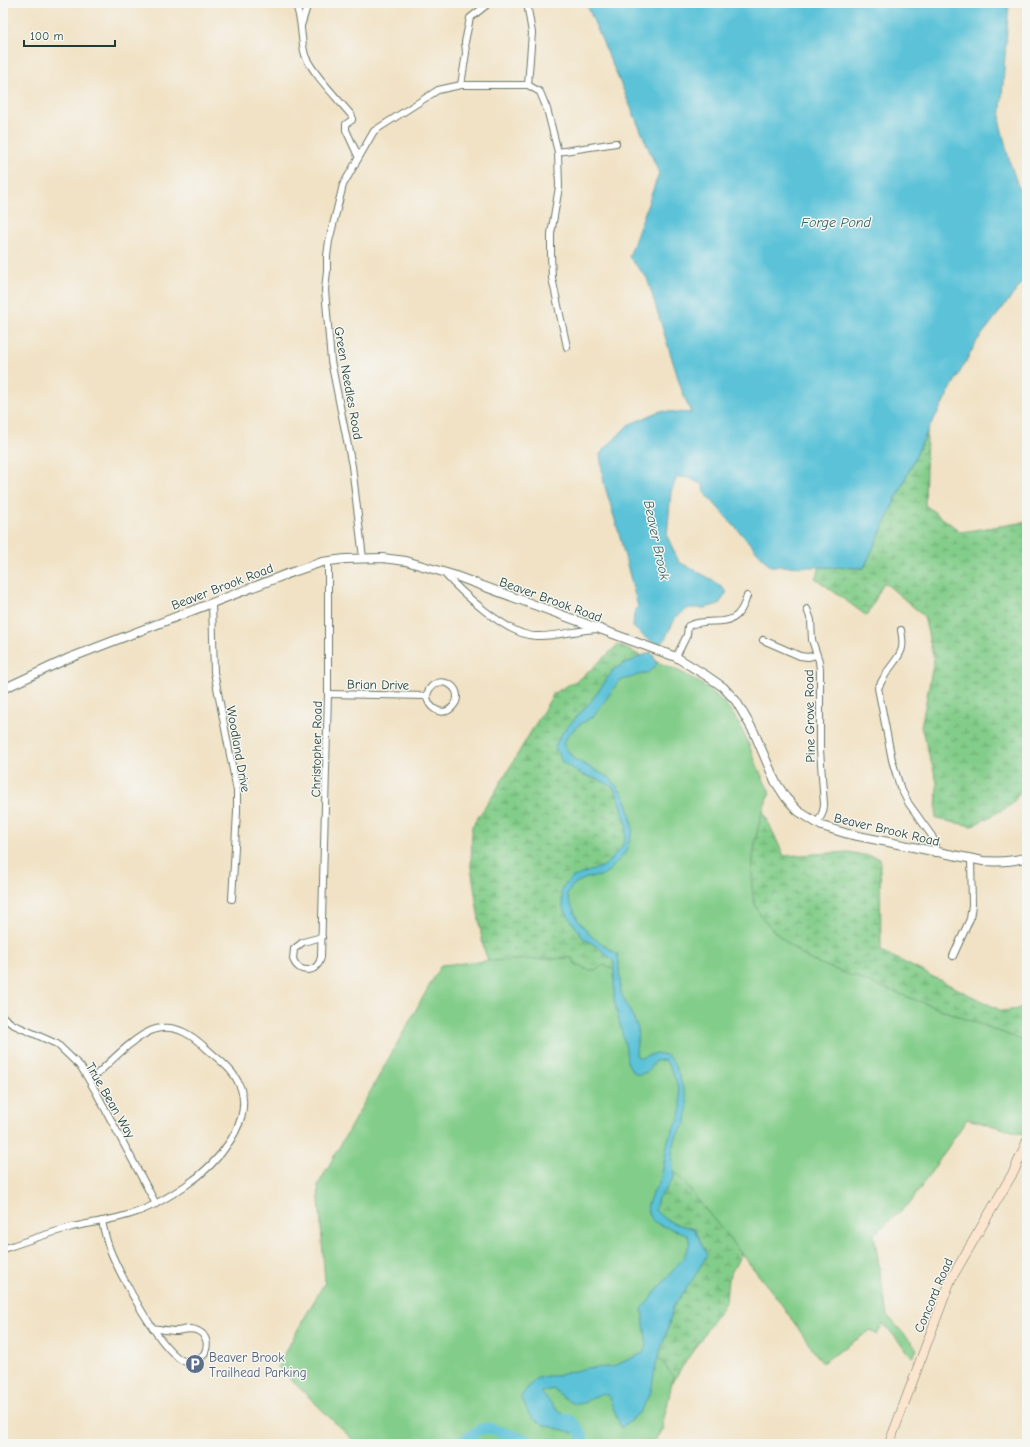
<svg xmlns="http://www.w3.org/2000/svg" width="1030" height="1447" font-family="'Comic Neue',sans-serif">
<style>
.wetland{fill:url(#wetland-marsh);stroke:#51855f}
.green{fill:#83cd8a;stroke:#51855f}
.water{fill:#5bc2d8;stroke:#3d8086}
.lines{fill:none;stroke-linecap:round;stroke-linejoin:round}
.river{stroke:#5bc2d8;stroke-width:11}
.minor-casing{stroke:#687767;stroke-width:8}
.tertiary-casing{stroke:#687767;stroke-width:10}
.secondary-casing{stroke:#687767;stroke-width:10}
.minor{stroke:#fff;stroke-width:6}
.tertiary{stroke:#fff;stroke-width:8}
.secondary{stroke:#fbe5cf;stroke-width:9}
.labels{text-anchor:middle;stroke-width:3;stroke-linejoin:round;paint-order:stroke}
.street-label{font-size:13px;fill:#1f3d34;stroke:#f6f6f2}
.service-label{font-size:13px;fill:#4e5e75;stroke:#f6f6f2;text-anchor:start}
.water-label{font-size:14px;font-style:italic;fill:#2e5e5d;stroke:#f6f6f2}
</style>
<defs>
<pattern id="wetland-marsh" width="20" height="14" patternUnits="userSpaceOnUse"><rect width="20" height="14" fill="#83cd8a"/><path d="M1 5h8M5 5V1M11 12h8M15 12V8" fill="none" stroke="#6ba872"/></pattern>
</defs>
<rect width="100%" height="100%" fill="#f6f6f2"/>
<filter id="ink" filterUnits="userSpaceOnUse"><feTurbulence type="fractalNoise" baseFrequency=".025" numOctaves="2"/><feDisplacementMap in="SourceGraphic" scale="8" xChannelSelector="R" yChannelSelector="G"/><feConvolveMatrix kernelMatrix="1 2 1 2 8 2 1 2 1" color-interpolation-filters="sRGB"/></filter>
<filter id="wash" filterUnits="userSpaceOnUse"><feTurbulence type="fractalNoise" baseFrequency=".012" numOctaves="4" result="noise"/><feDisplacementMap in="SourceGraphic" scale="16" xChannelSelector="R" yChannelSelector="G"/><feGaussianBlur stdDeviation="0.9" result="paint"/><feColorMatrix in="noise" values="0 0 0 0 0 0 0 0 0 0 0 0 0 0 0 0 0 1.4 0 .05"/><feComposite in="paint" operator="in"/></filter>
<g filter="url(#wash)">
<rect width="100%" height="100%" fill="#f1e2c5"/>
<!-- wetland -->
<g class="wetland">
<polygon points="927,432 925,505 961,532 1027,522 1027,784 1010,806 972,826 936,819 937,782 921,727 934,660 924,616 884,582 867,616 815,578 820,567 864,568"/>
<polygon points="618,645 676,672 759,802 784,856 848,852 880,858 881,951 1002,1011 1027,1008 1027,1088 792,1158 728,1279 726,1301 659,1402 664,1430 646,1444 429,1444 494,978 483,946 471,867 472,826 492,797 554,693 581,678"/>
</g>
<!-- green -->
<path class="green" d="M 646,658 C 684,671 723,690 741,728 C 752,749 758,772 770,792 C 766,803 761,813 759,824 C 754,845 747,889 757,909 C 765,926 794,950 810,960 L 1027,1042 L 1027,1124 L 1024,1134 L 967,1119 L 911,1202 L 874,1234 L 887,1315 L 917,1349 L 913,1358 L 883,1323 L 877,1335 L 871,1330 L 822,1363 L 777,1298 L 669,1164 L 652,1199 L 657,1219 L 688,1232 L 694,1246 L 650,1346 L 673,1376 C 670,1391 663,1436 652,1444 L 357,1444 L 277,1366 L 325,1282 L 318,1185 L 441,965 L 487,961 L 573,958 L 572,961 C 576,965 587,971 593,970 C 597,970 600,966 605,965 L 615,970 L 617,969 L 610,954 L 583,934 L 564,892 L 573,880 L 607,866 L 625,847 L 630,828 L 626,807 L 614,785 L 576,767 L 560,749 L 562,734 L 613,680 Z"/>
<!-- water -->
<g class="water">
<polygon points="586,3 1009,3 1000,123 1010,163 1027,211 1026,278 977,341 927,432 864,568 770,566 704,492 703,485 689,478 677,477 671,492 667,536 679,562 713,580 727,592 719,604 705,608 689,608 676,617 664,641 657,644 646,638 633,627 634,613 638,607 618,530 604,483 600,454 628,425 660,411 691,413 682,391 647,278 629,257 659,173"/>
<path d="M 650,652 L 653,655 L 657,664 L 649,672 L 619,681 L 594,716 L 579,725 L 569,734 L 563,744 L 574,759 L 610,778 L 622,793 L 627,802 L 630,813 L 633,831 L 625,853 L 609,871 L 601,876 L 586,878 L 573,885 L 567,895 L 578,920 L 591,936 L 618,955 L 621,993 L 638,1028 L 636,1055 L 640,1058 L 656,1053 L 666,1055 L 672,1060 L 678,1073 L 688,1103 L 686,1122 L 676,1137 L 672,1153 L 674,1177 L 667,1188 L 658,1198 L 655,1210 C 665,1222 680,1225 694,1229 L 707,1255 L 693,1279 L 673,1307 L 668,1328 L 656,1364 L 651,1392 L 639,1413 L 621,1428 L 608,1395 C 594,1392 589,1403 578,1404 C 569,1404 560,1394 553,1389 L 541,1392 L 554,1407 L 577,1422 L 573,1433 C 560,1428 536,1426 529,1414 C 526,1409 524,1402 521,1396 L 535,1379 L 547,1376 L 555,1376 L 587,1368 L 612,1367 L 643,1353 L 647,1346 L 642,1309 L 683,1258 L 690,1243 L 687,1234 C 680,1232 657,1225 653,1221 C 638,1206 658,1190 661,1177 C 665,1164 665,1150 669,1137 C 672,1130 678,1123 680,1115 C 684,1098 675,1074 665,1060 L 655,1061 L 649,1071 L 639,1075 L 632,1071 L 627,1062 L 626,1049 L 614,1000 L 614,962 L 599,948 L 583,938 L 563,908 L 561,891 L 571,878 L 604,866 L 614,856 L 624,843 L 627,827 L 620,801 L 613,787 L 600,780 L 583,775 L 562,762 L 555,747 L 561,734 L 592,700 L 614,669 Z"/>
</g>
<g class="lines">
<!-- river -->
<g class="river">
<path d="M 564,1418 C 574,1421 579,1429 583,1438 L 580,1444"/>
<polyline points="458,1444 481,1429 489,1428 539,1444"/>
</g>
</g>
</g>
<g filter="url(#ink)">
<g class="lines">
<!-- minor casing -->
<g class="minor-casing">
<g id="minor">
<path d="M 295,3 C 303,19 300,38 305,55 C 312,73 339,100 352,116 L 352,120 L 346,124 L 346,130 L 358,156"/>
<polyline points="527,3 532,33 528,85"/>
<polyline points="301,26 308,3"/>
<polyline points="461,85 466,53 465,42 470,18 489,3"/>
<polyline points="558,152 616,143"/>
<polyline points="363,558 352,466 331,361 325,290 327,271 327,256 329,241 343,185 374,131 438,90 461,85 528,85 540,92 547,109 558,152 559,187 551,234 551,254 552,278 567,347"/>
<path d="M 443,572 C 461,592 508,636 536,636 C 556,637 576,630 597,629"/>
<polyline points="212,603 214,672 237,791 237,812 232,899"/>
<path d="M 807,609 L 811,620 L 812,640 L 819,661 L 820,670 L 820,750 L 824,804 C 824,812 821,817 817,823"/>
<path d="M 901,630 C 905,650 901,653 890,668 C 885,674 882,681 878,688 L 892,760 L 900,787 L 909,804 L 932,836 L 935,843 L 935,853"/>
<polyline points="763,640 800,656 808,657 816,655"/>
<path d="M 676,657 L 687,635 L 688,626 C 713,614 736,635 747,596"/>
<path d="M 328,694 L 427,696 C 428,706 437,714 447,711 C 451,709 454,706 456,702 C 463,682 431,673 427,696"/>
<path d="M 322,937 L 303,942 L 294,949 L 293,959 C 299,975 318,973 321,957 L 328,694 L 328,561"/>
<polyline points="953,956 970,919 972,905 971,859"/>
<polyline points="3,1017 12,1024 57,1044 81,1067 96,1092 156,1204"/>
<path d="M 102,1221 C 104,1231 106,1240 110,1250 C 119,1273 162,1355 186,1362 C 205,1366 215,1339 198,1331 C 191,1327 184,1330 177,1331 C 169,1331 160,1329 153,1328"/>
<path d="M 3,1249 C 26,1241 49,1233 72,1227 C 94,1222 116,1220 137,1212 C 154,1206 170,1196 185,1186 C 215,1166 258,1120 238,1082 C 232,1069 218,1059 207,1049 C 193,1036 177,1024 156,1029 C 136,1034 106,1066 90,1081"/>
</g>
</g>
<!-- tertiary casing -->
<g class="tertiary-casing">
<path id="tertiary" d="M 3,689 L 67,659 L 287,574 L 322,562 L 345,559 L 382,558 L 406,561 L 453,575 L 676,657 L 707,676 L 723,687 L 736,701 L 754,732 L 775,781 L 786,798 L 798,811 L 822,826 L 848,834 L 983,861 C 998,862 1013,862 1027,857"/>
</g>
<!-- secondary casing -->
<g class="secondary-casing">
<polyline id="secondary" points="889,1444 951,1279 1014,1171 1027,1141"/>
</g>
<!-- minor -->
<use href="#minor" class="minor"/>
<!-- tertiary -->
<use href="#tertiary" class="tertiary"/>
<!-- secondary -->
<use href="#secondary" class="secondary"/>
</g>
</g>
<!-- icons -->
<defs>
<g id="parking-disc" transform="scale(1)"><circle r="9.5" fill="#5c6f8a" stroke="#f6f6f2"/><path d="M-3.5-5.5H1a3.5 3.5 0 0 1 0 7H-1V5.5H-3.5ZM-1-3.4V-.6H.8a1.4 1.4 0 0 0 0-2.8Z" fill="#fff"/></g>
</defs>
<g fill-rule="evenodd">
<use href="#parking-disc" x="195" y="1364"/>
</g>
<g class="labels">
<!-- street labels -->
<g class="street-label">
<text transform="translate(349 383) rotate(80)" y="5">Green Needles Road</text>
<text transform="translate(222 586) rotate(-21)" y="5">Beaver Brook Road</text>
<text transform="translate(551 599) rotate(20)" y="5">Beaver Brook Road</text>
<text transform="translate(378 684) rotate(1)" y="5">Brian Drive</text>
<text transform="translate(809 716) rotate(-91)" y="5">Pine Grove Road</text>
<text transform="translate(239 749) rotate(80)" y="5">Woodland Drive</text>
<text transform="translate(316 749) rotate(-89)" y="5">Christopher Road</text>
<text transform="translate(887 829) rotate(13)" y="5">Beaver Brook Road</text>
<text transform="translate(111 1100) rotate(60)" y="5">True Bean Way</text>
<text transform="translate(933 1295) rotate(-67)" y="5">Concord Road</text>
</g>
<!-- service labels -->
<g class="service-label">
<text x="209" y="1362">Beaver Brook<tspan x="209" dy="15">Trailhead Parking</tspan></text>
</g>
<!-- water labels -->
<g class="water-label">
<text x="836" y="227">Forge Pond</text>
<text transform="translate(657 540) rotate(78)" y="5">Beaver Brook</text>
</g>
</g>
<!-- margin -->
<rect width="1030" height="1447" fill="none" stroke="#f6f6f2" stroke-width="16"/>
<!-- scale -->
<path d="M24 40v6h91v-6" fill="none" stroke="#1f3d34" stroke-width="2"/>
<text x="30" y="40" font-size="12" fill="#1f3d34" stroke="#f6f6f2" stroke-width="3" paint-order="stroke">100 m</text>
</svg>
